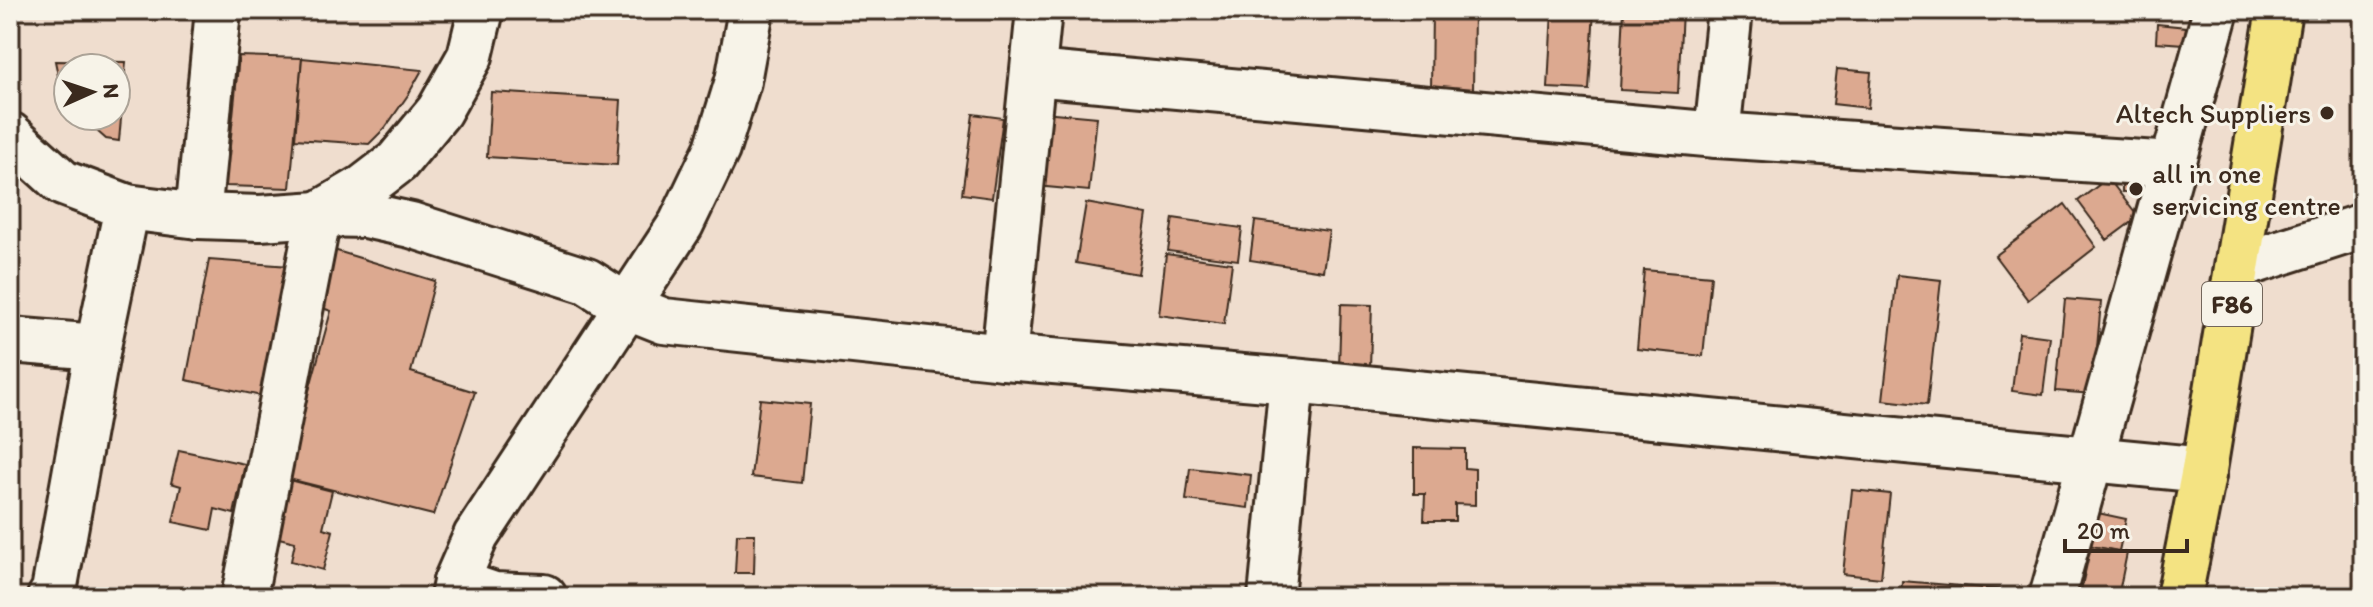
<svg xmlns="http://www.w3.org/2000/svg" width="2373" height="607" font-family="Itim,sans-serif">
<style>
.building{fill:#dca990;stroke:#3b2a1e;stroke-width:2}
.lines{fill:none;stroke-linecap:round;stroke-linejoin:round}
.minor-casing{stroke:#3b2a1e;stroke-width:50}
.primary-casing{stroke:#3b2a1e;stroke-width:50}
.minor{stroke:#f7f3e8;stroke-width:44}
.primary{stroke:#f4e382;stroke-width:44}
.poi-dot{fill:#3b2a1e;stroke:#f7f3e8;stroke-width:3}
.labels{text-anchor:middle;stroke-width:6;stroke-linejoin:round;paint-order:stroke}
.shield{fill:#f7f3e8;stroke:#73665b;stroke-width:2}
.shield-label{font-size:26px;font-weight:bold;fill:#3b2a1e}
.poi-label{font-size:28px;fill:#3b2a1e;stroke:#f7f3e8;text-anchor:end}
</style>
<rect width="100%" height="100%" fill="#efddce"/>
<filter id="ink" filterUnits="userSpaceOnUse"><feTurbulence type="fractalNoise" baseFrequency=".0125" numOctaves="2"/><feDisplacementMap in="SourceGraphic" scale="16" xChannelSelector="R" yChannelSelector="G"/><feConvolveMatrix kernelMatrix="1 2 1 2 8 2 1 2 1" color-interpolation-filters="sRGB"/></filter>
<g filter="url(#ink)">
<!-- building -->
<g class="building">
<polygon points="1432,10 1474,10 1473,92 1431,91"/>
<polygon points="1552,10 1594,10 1589,90 1548,88"/>
<polygon points="1624,10 1682,10 1678,93 1620,90"/>
<polygon points="2157,24 2186,27 2184,44 2156,42"/>
<polygon points="239,56 302,58 290,188 226,186"/>
<polygon points="302,58 422,70 408,95 385,128 369,144 295,139"/>
<polygon points="55,61 126,62 119,141 106,139 80,116 116,116 116,68 68,68 68,98 60,85"/>
<polygon points="1837,69 1871,72 1868,108 1833,104"/>
<polygon points="491,92 621,100 617,165 487,157"/>
<polygon points="1043,112 1097,117 1089,191 1036,186"/>
<polygon points="973,114 1003,118 992,198 962,194"/>
<polygon points="2122,171 2155,191 2122,192"/>
<polygon points="2108,178 2138,217 2107,240 2078,201"/>
<polygon points="1086,203 1147,214 1138,274 1076,263"/>
<polygon points="2065,204 2096,247 2028,300 1995,256"/>
<polygon points="1173,218 1242,228 1238,260 1168,251"/>
<polygon points="1255,221 1329,231 1323,271 1250,260"/>
<polygon points="324,247 435,281 411,372 475,392 433,515 285,478 331,311 311,304"/>
<polygon points="1166,254 1232,263 1224,324 1159,315"/>
<polygon points="209,260 290,266 266,397 186,380"/>
<polygon points="1644,270 1711,276 1703,356 1637,349"/>
<polygon points="1897,275 1941,280 1927,405 1883,400"/>
<polygon points="2065,299 2101,302 2093,394 2056,391"/>
<polygon points="1341,304 1372,305 1370,368 1339,367"/>
<polygon points="2019,333 2050,337 2043,395 2012,391"/>
<polygon points="760,399 810,404 802,483 751,477"/>
<polygon points="1414,448 1465,449 1465,468 1475,469 1475,505 1455,504 1455,521 1424,521 1425,494 1414,494"/>
<polygon points="179,450 245,464 234,514 215,509 211,530 173,522 181,486 171,483"/>
<polygon points="1190,468 1251,475 1248,508 1186,500"/>
<polygon points="285,479 332,491 323,528 333,531 323,570 291,561 295,542 271,536"/>
<polygon points="1852,490 1890,494 1881,578 1843,574"/>
<polygon points="2098,513 2126,519 2119,551 2091,546"/>
<polygon points="737,534 755,534 754,573 735,573"/>
<polygon points="2091,546 2127,553 2118,597 2081,590"/>
<polygon points="1902,581 2019,591 2017,597 1901,597"/>
</g>
<g class="lines">
<!-- minor casing -->
<g class="minor-casing">
<g id="minor">
<polyline points="1033,73 1717,135 2173,165"/>
<polyline points="10,135 63,183 127,207 198,216 260,218 319,214 365,215 411,225 587,281 626,306 664,321 1004,357 1292,381 2204,470"/>
<polyline points="1717,135 1730,10"/>
<polyline points="198,216 218,10"/>
<polyline points="2239,266 2363,226"/>
<polyline points="10,340 98,347"/>
<polyline points="1004,357 1039,10"/>
<polyline points="456,582 494,595 544,597"/>
<polyline points="50,597 54,591 98,347 127,207"/>
<polyline points="244,597 319,214 363,188 397,162 439,111 470,56 481,10"/>
<polyline points="453,597 456,582 476,536 681,224 717,149 738,81 751,10"/>
<polyline points="1271,597 1292,381"/>
<polyline points="2052,597 2216,10"/>
</g>
</g>
<!-- primary casing -->
<g class="primary-casing">
<polyline id="primary" points="2179,597 2204,470 2279,10"/>
</g>
<!-- minor -->
<use href="#minor" class="minor"/>
<!-- primary -->
<use href="#primary" class="primary"/>
</g>
</g>
<!-- markers -->
<g class="poi-dot">
<circle cx="2327" cy="113" r="8"/>
<circle cx="2136" cy="189" r="8"/>
</g>
<g class="labels">
<!-- shield labels -->
<rect class="shield" x="2202" y="282" width="60" height="44" rx="6"/>
<g class="shield-label">
<text x="2232" y="313">F86</text>
</g>
<!-- poi labels -->
<g class="poi-label">
<text x="2311" y="123">Altech Suppliers</text>
<text x="2152" y="183" text-anchor="start">all in one<tspan x="2152" dy="32">servicing centre</tspan></text>
</g>
</g>
<!-- margin -->
<rect width="2373" height="607" fill="none" stroke="#f7f3e8" stroke-width="40"/>
<rect x="20" y="20" width="2333" height="567" fill="none" stroke="#3b2a1e" stroke-width="3" filter="url(#ink)"/>
<!-- north arrow -->
<g transform="translate(92 92) rotate(87)"><circle r="38" fill="#f7f3e8" stroke="#aca397" stroke-width="2"/>
<path d="M0-6L14 30L0 20L-14 30Z" fill="#3b2a1e"/>
<text y="-12" font-size="22" font-weight="bold" text-anchor="middle" fill="#3b2a1e">N</text>
</g>
<!-- scale -->
<path d="M2065 539v12h122v-12" fill="none" stroke="#3b2a1e" stroke-width="4"/>
<text x="2077" y="539" font-size="24" fill="#3b2a1e" stroke="#f7f3e8" stroke-width="6" paint-order="stroke">20 m</text>
</svg>
